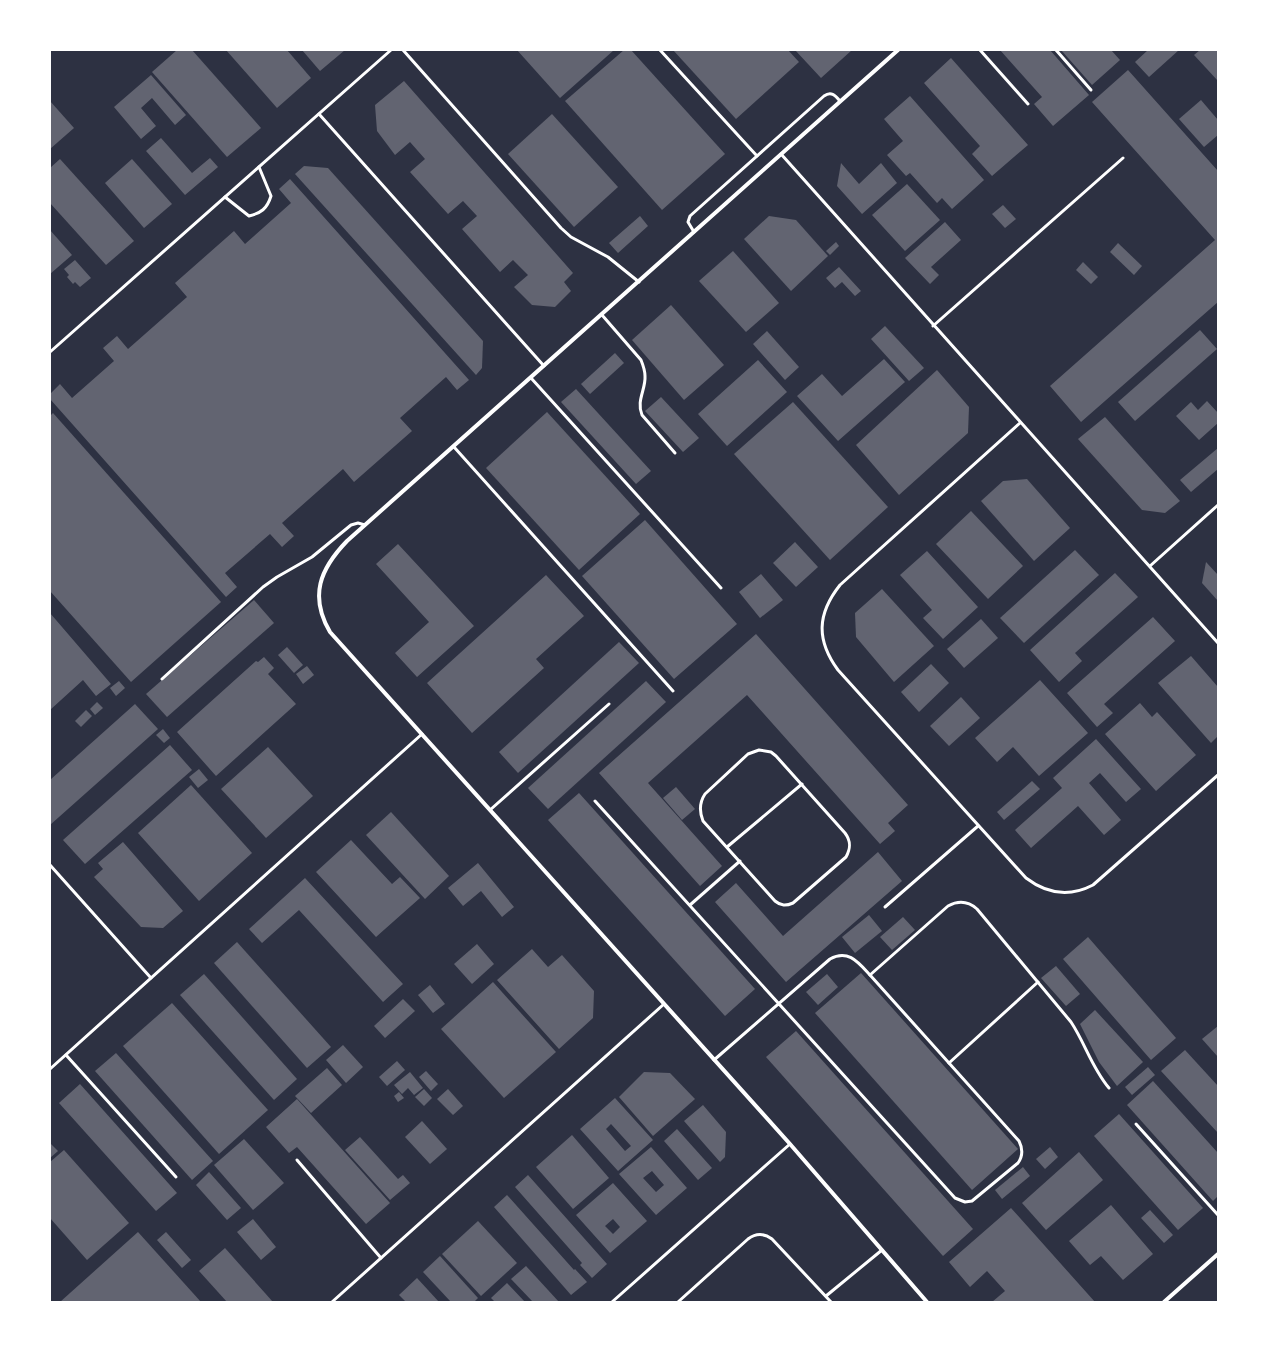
<svg xmlns="http://www.w3.org/2000/svg" width="1268" height="1352" font-family="'Fira Sans Condensed',sans-serif">
<style>
.building{fill:#626471;fill-rule:evenodd}
.lines{fill:none;stroke-linecap:round;stroke-linejoin:round}
.service{stroke:#fff;stroke-width:3}
.minor{stroke:#fff;stroke-width:4}
</style>
<rect width="100%" height="100%" fill="#2d3142"/>
<!-- building -->
<g class="building">
<polygon points="177,50 192,50 261,128 227,157 152,72"/>
<polygon points="226,50 287,50 311,78 277,108"/>
<polygon points="302,50 345,50 320,71"/>
<polygon points="517,50 614,50 560,98"/>
<polygon points="624,50 631,50 725,154 662,210 565,101"/>
<polygon points="673,50 788,50 799,62 736,119"/>
<polygon points="795,50 852,50 821,78"/>
<polygon points="1000,50 1050,50 1089,95 1053,126 1034,104 1042,97"/>
<polygon points="1061,50 1111,50 1120,60 1092,85"/>
<polygon points="1148,50 1179,50 1149,77 1135,62"/>
<polygon points="1200,50 1218,50 1218,81 1194,55"/>
<polygon points="951,58 1028,145 992,176 972,154 980,146 924,83"/>
<polygon points="1128,70 1218,171 1218,302 1081,422 1050,386 1215,240 1092,102"/>
<polygon points="151,75 186,115 175,125 152,98 141,108 156,126 141,139 114,107"/>
<polygon points="404,81 573,273 564,282 571,291 555,307 532,305 514,287 528,275 513,260 500,272 462,229 477,216 463,201 448,214 410,172 425,159 410,142 395,155 377,131 375,105"/>
<polygon points="910,96 984,180 952,209 942,198 937,203 910,173 906,176 887,155 903,141 884,119"/>
<polygon points="1201,100 1218,120 1218,135 1204,147 1179,119"/>
<polygon points="50,101 74,128 50,149"/>
<polygon points="552,114 618,187 574,227 508,154"/>
<polygon points="161,138 192,173 210,158 218,167 185,195 146,151"/>
<polygon points="60,159 134,241 106,265 50,203 50,168"/>
<polygon points="132,159 172,204 144,228 105,183"/>
<polygon points="841,163 859,184 881,163 897,183 862,214 837,186"/>
<polygon points="304,166 328,168 483,341 482,368 476,375 295,174"/>
<polygon points="290,179 469,380 457,390 446,377 400,418 412,431 354,482 343,469 282,523 294,536 282,547 270,534 225,573 237,587 226,597 50,399 50,394 60,384 72,398 114,361 103,348 117,336 128,349 187,297 175,283 234,231 245,244 291,203 279,189"/>
<polygon points="907,184 940,220 905,251 872,215"/>
<polygon points="1003,205 1016,219 1005,228 992,214"/>
<polygon points="640,216 648,226 618,253 609,243"/>
<polygon points="769,216 796,220 828,256 791,291 744,239"/>
<polygon points="945,222 961,240 931,267 939,275 930,284 905,258"/>
<polygon points="50,230 72,255 50,274"/>
<polygon points="836,242 839,246 830,255 826,251"/>
<polygon points="1118,243 1142,266 1134,275 1110,252"/>
<polygon points="733,251 779,303 746,332 699,281"/>
<polygon points="75,260 91,278 80,287 75,282 73,284 67,277 69,275 64,269"/>
<polygon points="1083,262 1098,277 1091,284 1076,270"/>
<polygon points="839,267 861,291 855,296 842,282 835,288 826,278"/>
<polygon points="671,305 724,365 684,400 632,340"/>
<polygon points="885,326 924,368 909,381 871,339"/>
<polygon points="1200,330 1217,349 1135,421 1118,402"/>
<polygon points="767,331 799,367 785,380 753,344"/>
<polygon points="615,353 624,363 590,394 581,384"/>
<polygon points="884,359 905,382 838,441 797,396 822,374 842,396"/>
<polygon points="758,360 787,392 727,446 698,414"/>
<polygon points="937,370 969,407 968,433 899,495 856,445"/>
<polygon points="576,389 651,471 636,484 561,402"/>
<polygon points="661,397 699,438 683,452 645,411"/>
<polygon points="1207,401 1218,413 1218,423 1199,440 1176,416 1191,402 1198,410"/>
<polygon points="793,402 888,507 830,560 734,454"/>
<polygon points="547,412 640,514 579,570 486,468"/>
<polygon points="53,413 221,602 131,682 50,591 50,416"/>
<polygon points="1105,417 1180,501 1165,513 1142,510 1078,439"/>
<polygon points="1218,448 1218,469 1191,492 1180,480"/>
<polygon points="1027,479 1070,528 1034,561 981,501 1003,481"/>
<polygon points="971,511 1023,566 988,599 936,544"/>
<polygon points="645,520 737,624 674,679 582,576"/>
<polygon points="795,542 818,567 796,587 773,563"/>
<polygon points="398,544 474,626 417,677 395,653 429,622 376,564"/>
<polygon points="1075,550 1099,575 1024,643 1000,618"/>
<polygon points="927,551 978,607 943,639 923,618 932,610 900,575"/>
<polygon points="1206,562 1218,575 1218,601 1202,583"/>
<polygon points="1115,573 1138,597 1075,653 1082,661 1059,682 1030,650"/>
<polygon points="761,574 783,600 760,618 739,592"/>
<polygon points="546,575 584,616 536,659 544,668 472,733 427,683"/>
<polygon points="882,589 934,646 894,682 856,637 855,613"/>
<polygon points="254,600 274,623 167,717 146,694"/>
<polygon points="50,613 111,684 96,696 83,680 50,710"/>
<polygon points="1153,617 1175,641 1104,704 1113,713 1097,727 1067,693"/>
<polygon points="981,619 998,638 964,668 947,649"/>
<polygon points="756,634 908,805 888,823 895,831 880,844 747,695 648,783 722,866 700,886 599,773"/>
<polygon points="619,642 639,663 518,773 499,752"/>
<polygon points="287,647 303,665 294,673 278,655"/>
<polygon points="1191,656 1218,687 1218,736 1211,743 1158,683"/>
<polygon points="264,657 274,668 268,674 296,704 216,776 177,732 256,661 258,662"/>
<polygon points="931,664 949,683 919,712 901,692"/>
<polygon points="307,666 314,675 303,684 296,674"/>
<polygon points="1040,680 1088,733 1039,776 1013,747 997,762 975,738"/>
<polygon points="119,681 125,688 116,696 110,688"/>
<polygon points="646,681 666,702 548,809 528,788"/>
<polygon points="961,697 980,718 949,746 930,726"/>
<polygon points="97,702 103,708 95,715 90,709"/>
<polygon points="1140,703 1152,717 1157,712 1196,755 1156,791 1105,734"/>
<polygon points="135,704 158,729 50,825 50,780"/>
<polygon points="86,710 92,716 81,727 75,721"/>
<polygon points="163,729 170,738 164,743 156,735"/>
<polygon points="1096,739 1141,789 1126,802 1100,773 1089,783 1121,820 1104,835 1078,806 1031,848 1015,830 1062,788 1053,778"/>
<polygon points="170,745 192,770 85,864 63,840"/>
<polygon points="268,747 313,796 266,838 221,789"/>
<polygon points="199,769 208,780 198,788 189,777"/>
<polygon points="1032,781 1040,789 1004,820 997,812"/>
<polygon points="191,785 252,853 199,901 138,833"/>
<polygon points="676,787 695,809 682,820 663,798"/>
<polygon points="579,793 755,989 725,1016 548,820"/>
<polygon points="391,812 449,876 425,899 366,835"/>
<polygon points="351,840 392,884 400,877 420,898 376,937 316,872"/>
<polygon points="123,842 183,911 163,928 141,927 94,877 103,869 98,863"/>
<polygon points="878,852 902,881 786,982 715,902 736,883 783,936"/>
<polygon points="478,863 514,907 502,917 481,891 463,906 448,888"/>
<polygon points="305,878 403,984 383,1002 299,910 262,943 249,929"/>
<polygon points="869,915 882,931 855,953 842,937"/>
<polygon points="903,917 915,930 892,950 880,937"/>
<polygon points="1088,937 1176,1038 1151,1060 1063,959"/>
<polygon points="237,942 331,1047 307,1068 214,963"/>
<polygon points="477,944 494,964 472,984 454,964"/>
<polygon points="532,949 548,967 562,955 594,991 593,1018 559,1049 497,980"/>
<polygon points="1056,966 1080,994 1066,1006 1041,978"/>
<polygon points="861,973 1018,1149 972,1190 815,1013"/>
<polygon points="204,974 297,1079 274,1100 180,995"/>
<polygon points="827,974 838,987 818,1005 806,992"/>
<polygon points="493,982 556,1052 504,1098 441,1029"/>
<polygon points="430,985 445,1004 433,1013 418,995"/>
<polygon points="403,999 415,1011 385,1038 374,1026"/>
<polygon points="172,1003 268,1110 219,1154 123,1046"/>
<polygon points="1095,1010 1143,1062 1117,1086 1099,1062 1080,1024"/>
<polygon points="1218,1026 1218,1057 1202,1039"/>
<polygon points="796,1031 973,1229 943,1256 766,1057"/>
<polygon points="343,1045 363,1067 346,1083 326,1060"/>
<polygon points="1185,1050 1218,1086 1218,1133 1161,1071"/>
<polygon points="116,1053 213,1161 192,1180 95,1071"/>
<polygon points="397,1061 405,1070 387,1086 379,1077"/>
<polygon points="1148,1067 1155,1075 1132,1095 1125,1087"/>
<polygon points="327,1068 342,1085 311,1113 295,1096"/>
<polygon points="426,1071 438,1084 431,1091 419,1077"/>
<polygon points="410,1072 423,1088 414,1095 408,1088 402,1094 394,1085"/>
<polygon points="644,1072 670,1073 695,1099 653,1136 619,1097"/>
<polygon points="1153,1081 1218,1153 1218,1196 1213,1201 1127,1105"/>
<polygon points="80,1084 177,1193 156,1211 59,1103"/>
<polygon points="424,1089 432,1098 424,1106 415,1097"/>
<polygon points="448,1089 463,1106 453,1115 437,1099"/>
<polygon points="399,1092 404,1098 398,1102 394,1096"/>
<path d="M 615,1098 L 653,1140 L 618,1171 L 580,1129 ZM 611,1124 L 631,1146 L 625,1151 L 606,1129 Z"/>
<polygon points="297,1099 390,1203 366,1224 297,1147 289,1153 266,1127"/>
<polygon points="703,1105 726,1132 725,1157 720,1162 684,1121"/>
<polygon points="1119,1114 1203,1208 1178,1230 1094,1136"/>
<polygon points="422,1121 447,1149 430,1164 405,1137"/>
<polygon points="677,1129 712,1168 698,1180 664,1141"/>
<polygon points="572,1135 609,1178 573,1209 536,1167"/>
<polygon points="360,1137 398,1179 403,1175 410,1183 390,1200 345,1150"/>
<polygon points="244,1139 284,1183 253,1210 214,1165"/>
<polygon points="50,1143 58,1151 50,1158"/>
<path d="M 651,1147 L 687,1188 L 656,1215 L 619,1174 ZM 652,1171 L 664,1185 L 656,1192 L 643,1178 Z"/>
<polygon points="1050,1147 1058,1157 1045,1169 1036,1159"/>
<polygon points="64,1150 129,1223 87,1260 50,1218 50,1162"/>
<polygon points="1079,1152 1103,1180 1046,1230 1022,1203"/>
<polygon points="1023,1167 1030,1176 1002,1199 995,1190"/>
<polygon points="209,1172 241,1208 227,1220 196,1185"/>
<polygon points="528,1175 607,1264 592,1278 580,1265 582,1263 515,1187"/>
<path d="M 613,1183 L 647,1221 L 610,1253 L 576,1215 ZM 613,1219 L 620,1227 L 613,1234 L 605,1226 Z"/>
<polygon points="507,1195 574,1270 575,1269 587,1282 571,1295 494,1207"/>
<polygon points="1111,1205 1153,1254 1123,1280 1101,1256 1090,1265 1069,1241"/>
<polygon points="1011,1208 1095,1302 992,1302 1005,1291 987,1271 970,1287 949,1262"/>
<polygon points="1150,1210 1173,1235 1164,1243 1141,1218"/>
<polygon points="253,1219 276,1247 261,1260 237,1232"/>
<polygon points="478,1221 517,1263 481,1296 442,1254"/>
<polygon points="138,1232 201,1302 60,1302"/>
<polygon points="166,1232 191,1260 182,1268 157,1240"/>
<polygon points="225,1248 273,1302 227,1302 199,1271"/>
<polygon points="440,1256 478,1298 474,1302 451,1302 423,1272"/>
<polygon points="526,1266 559,1302 533,1302 511,1279"/>
<polygon points="417,1278 439,1302 406,1302 399,1295"/>
<polygon points="507,1283 525,1302 495,1302 491,1298"/>
</g>
<g class="lines">
<!-- service -->
<g class="service">
<polyline points="403,50 561,228 571,237 608,257 639,282"/>
<polyline points="660,50 757,156"/>
<polyline points="980,50 1028,104"/>
<polyline points="1056,50 1091,90"/>
<polyline points="319,114 544,366"/>
<polyline points="781,154 1218,643"/>
<path d="M 225,197 L 249,216 C 261,213 267,209 271,196 L 259,167"/>
<path d="M 694,232 L 688,222 L 690,216 L 824,96 C 831,91 835,95 840,101"/>
<path d="M 602,315 L 641,360 C 643,365 645,370 645,376 C 646,389 636,401 642,415 L 675,453"/>
<polyline points="933,326 1123,158"/>
<polyline points="50,352 391,50"/>
<polyline points="531,378 721,588"/>
<path d="M 1020,423 L 840,585 C 817,614 816,640 838,670 L 1026,878 C 1047,894 1070,897 1093,885 L 1218,775"/>
<polyline points="454,447 673,691"/>
<polyline points="1150,566 1218,505"/>
<polyline points="162,679 263,587 277,577 312,557 351,525 358,523 365,525"/>
<path d="M 759,750 L 771,752 L 776,756 L 845,833 C 851,841 851,848 846,857 L 793,903 C 786,906 781,906 775,901 L 703,821 C 699,811 699,803 705,794 L 748,754 Z"/>
<path d="M 595,801 L 955,1198 L 965,1202 L 972,1201 L 1018,1163 C 1023,1156 1023,1149 1019,1141 L 870,975 C 858,962 848,949 830,959 L 714,1060"/>
<polyline points="490,810 609,704"/>
<polyline points="727,847 802,784"/>
<polyline points="50,865 151,978"/>
<polyline points="690,905 740,861"/>
<polyline points="885,907 978,826"/>
<path d="M 870,975 L 948,906 C 959,900 968,901 977,909 L 1071,1022 C 1085,1043 1092,1068 1109,1088"/>
<polyline points="66,1055 176,1177"/>
<polyline points="949,1063 1038,982"/>
<polyline points="50,1069 422,734"/>
<polyline points="1136,1124 1218,1215"/>
<polyline points="297,1160 381,1258"/>
<polyline points="826,1296 882,1250"/>
<polyline points="332,1302 664,1004"/>
<polyline points="612,1302 790,1144"/>
<path d="M 678,1302 L 748,1239 C 756,1233 764,1233 772,1239 L 831,1302"/>
</g>
<!-- minor -->
<g class="minor">
<path d="M 898,50 L 347,541 C 320,569 309,596 330,632 L 790,1144 L 927,1302"/>
<polyline points="1164,1302 1218,1254"/>
</g>
</g>
<!-- border -->
<rect width="1268" height="1352" fill="none" stroke="#ffffff" stroke-width="102"/>
</svg>
